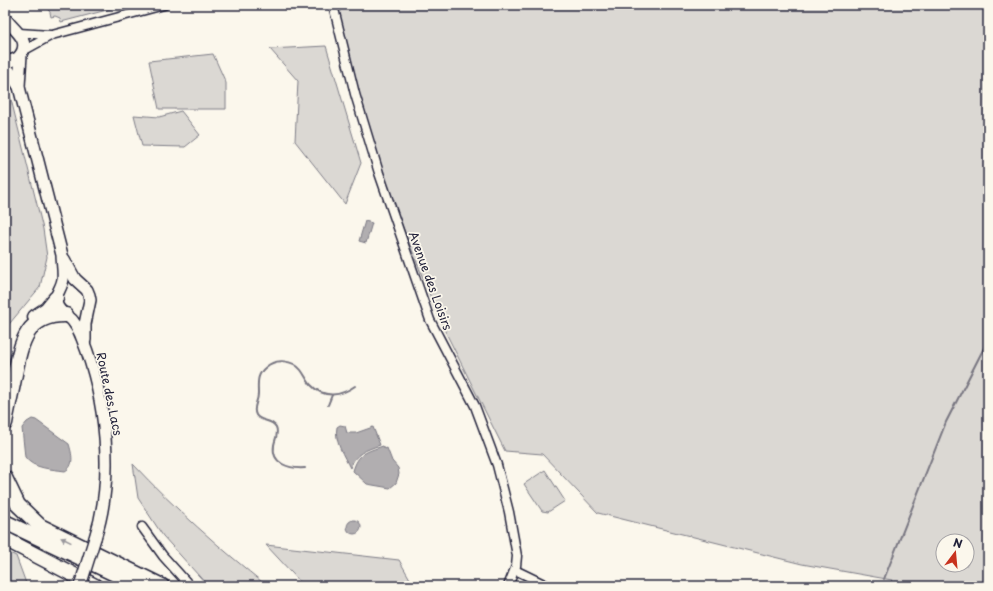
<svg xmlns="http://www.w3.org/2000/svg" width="993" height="591" font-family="'Playpen Sans',sans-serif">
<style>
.green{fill:#dbd8d3;stroke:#7e7d87;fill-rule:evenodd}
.water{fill:#b1aeb0;stroke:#787681}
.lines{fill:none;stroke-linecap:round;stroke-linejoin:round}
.stream{stroke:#787681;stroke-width:2}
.street-casing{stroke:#22223b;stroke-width:11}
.secondary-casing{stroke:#22223b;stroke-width:14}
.highway-casing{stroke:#22223b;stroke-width:17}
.street{stroke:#fbf7ec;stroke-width:8}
.secondary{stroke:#fbf7ec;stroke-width:11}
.highway{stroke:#fbf7ec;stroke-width:14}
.secondary-bridge-casing{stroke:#22223b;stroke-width:14;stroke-linecap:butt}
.secondary-bridge{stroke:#fbf7ec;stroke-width:11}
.oneway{fill:#99979c}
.labels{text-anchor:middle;stroke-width:3.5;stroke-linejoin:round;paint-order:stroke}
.street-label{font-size:12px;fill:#22223b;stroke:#fbf7ec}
</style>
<rect width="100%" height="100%" fill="#fbf7ec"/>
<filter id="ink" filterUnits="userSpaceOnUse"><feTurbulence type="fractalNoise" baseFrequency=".025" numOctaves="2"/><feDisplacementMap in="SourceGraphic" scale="8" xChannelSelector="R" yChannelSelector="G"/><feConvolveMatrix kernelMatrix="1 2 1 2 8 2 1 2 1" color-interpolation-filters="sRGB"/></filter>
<g filter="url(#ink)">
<!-- green -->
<g class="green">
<polygon points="44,5 126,5 61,22 60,18 55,16 51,17 50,12"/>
<path d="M 337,5 L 988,5 L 988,586 L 889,586 L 892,580 L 802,564 L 598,513 L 542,454 L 505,451 L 440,321 L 375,157 ZM 943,541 L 967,541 L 967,565 L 943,565 Z"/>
<polygon points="326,46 361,163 345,204 295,141 298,81 270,49"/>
<polygon points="213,54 226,83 226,109 159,109 149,61"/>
<polygon points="5,75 43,229 47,257 40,287 5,329"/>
<polygon points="181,111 200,135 185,147 142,146 134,115 159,117"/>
<path d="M 133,464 C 174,508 220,548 267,586 L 208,586 L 163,536 L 138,498 Z"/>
<polygon points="545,470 565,501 548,512 542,511 524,484"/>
<polygon points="266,545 399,560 414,586 304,586"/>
<polygon points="5,551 16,556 27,586 5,586"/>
</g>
<!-- water -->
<g class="water">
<polygon points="365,221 372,223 366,243 359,241"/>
<path d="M 32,419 L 36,420 L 69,444 C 72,454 75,466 65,471 C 52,469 33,469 25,457 L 22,428 L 27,422 Z"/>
<path d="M 340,425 L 345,426 L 347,433 L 356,433 L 373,427 L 380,445 C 366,450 355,453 350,468 C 344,456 334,441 337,427 Z"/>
<path d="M 383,446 L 385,449 L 387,448 L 392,461 L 398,468 L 399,474 L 396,483 L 390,488 L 367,484 L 353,471 C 358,453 366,452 383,446 Z"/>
<circle cx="354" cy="527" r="7"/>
</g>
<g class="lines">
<!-- stream -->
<g class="stream">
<polyline points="62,5 67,5"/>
<polyline points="328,405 332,395"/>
<path d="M 305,468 C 289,469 271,464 274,445 C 275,439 279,433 276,427 C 272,419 260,422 256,415 C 252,408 258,402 258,394 C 258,383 256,375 266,367 C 276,358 293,360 301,370 C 305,375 307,381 311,385 C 324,399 341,396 355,386"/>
<polyline points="884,579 946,422 988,340"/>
<polyline points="895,582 904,586"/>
</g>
<!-- street casing -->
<g class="street-casing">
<g id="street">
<polyline points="333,5 355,94 379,173 430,320 475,406 497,465 509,512 517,556 516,566 508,586"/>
<polyline points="19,33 50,35"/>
<polyline points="23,51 52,35 164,5"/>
<polyline points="142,527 163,556 190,586"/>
<polyline points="515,570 548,586"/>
</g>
</g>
<!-- secondary casing -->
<g class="secondary-casing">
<g id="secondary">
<path d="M 5,18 C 12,29 31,39 21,54 C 18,60 11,61 5,61"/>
<path d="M 5,64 L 19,87 L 62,255 C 62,263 64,271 63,279 C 62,288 55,294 56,302 C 58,312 66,314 72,320 C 76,325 80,332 82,338 C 106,398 115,477 95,538"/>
<polyline points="19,86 21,55"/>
<polyline points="64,259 75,279 87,290 89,295 90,300 85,324 85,340"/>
</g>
</g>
<!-- highway casing -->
<g class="highway-casing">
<g id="highway">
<polyline points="35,317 47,309 56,298"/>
<path d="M 5,423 C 8,406 12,390 15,374 C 21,342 27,314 66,315"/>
<polyline points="5,478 18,505 40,526 162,586"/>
<polyline points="5,522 140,586"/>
<polyline points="5,539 95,586"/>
</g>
</g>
<!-- street -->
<use href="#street" class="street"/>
<!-- secondary -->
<use href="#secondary" class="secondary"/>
<!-- highway -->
<use href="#highway" class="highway"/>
<!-- secondary-bridge casing -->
<g class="secondary-bridge-casing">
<polyline id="secondary-bridge" points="80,586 95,538"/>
</g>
<!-- secondary-bridge -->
<use href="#secondary-bridge" class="secondary-bridge"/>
</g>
<!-- one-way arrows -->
<defs><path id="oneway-solid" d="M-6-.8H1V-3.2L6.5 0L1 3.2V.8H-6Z"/></defs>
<use class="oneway" href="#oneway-solid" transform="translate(66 540) rotate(-154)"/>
</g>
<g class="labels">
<!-- street labels -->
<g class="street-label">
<text transform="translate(430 281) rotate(70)" y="4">Avenue des Loisirs</text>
<text transform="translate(109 394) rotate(78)" y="4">Route des Lacs</text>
</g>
</g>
<!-- margin -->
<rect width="993" height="591" fill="none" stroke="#fbf7ec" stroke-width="20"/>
<rect x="10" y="10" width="973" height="571" fill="none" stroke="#22223b" stroke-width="1.5" filter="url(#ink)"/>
<!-- north arrow -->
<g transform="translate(955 553) rotate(16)"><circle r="19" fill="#fbf7ec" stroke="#a4a2a5"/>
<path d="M0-3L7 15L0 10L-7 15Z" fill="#c8321e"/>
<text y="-6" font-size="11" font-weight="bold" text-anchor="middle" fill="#22223b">N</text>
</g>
</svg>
